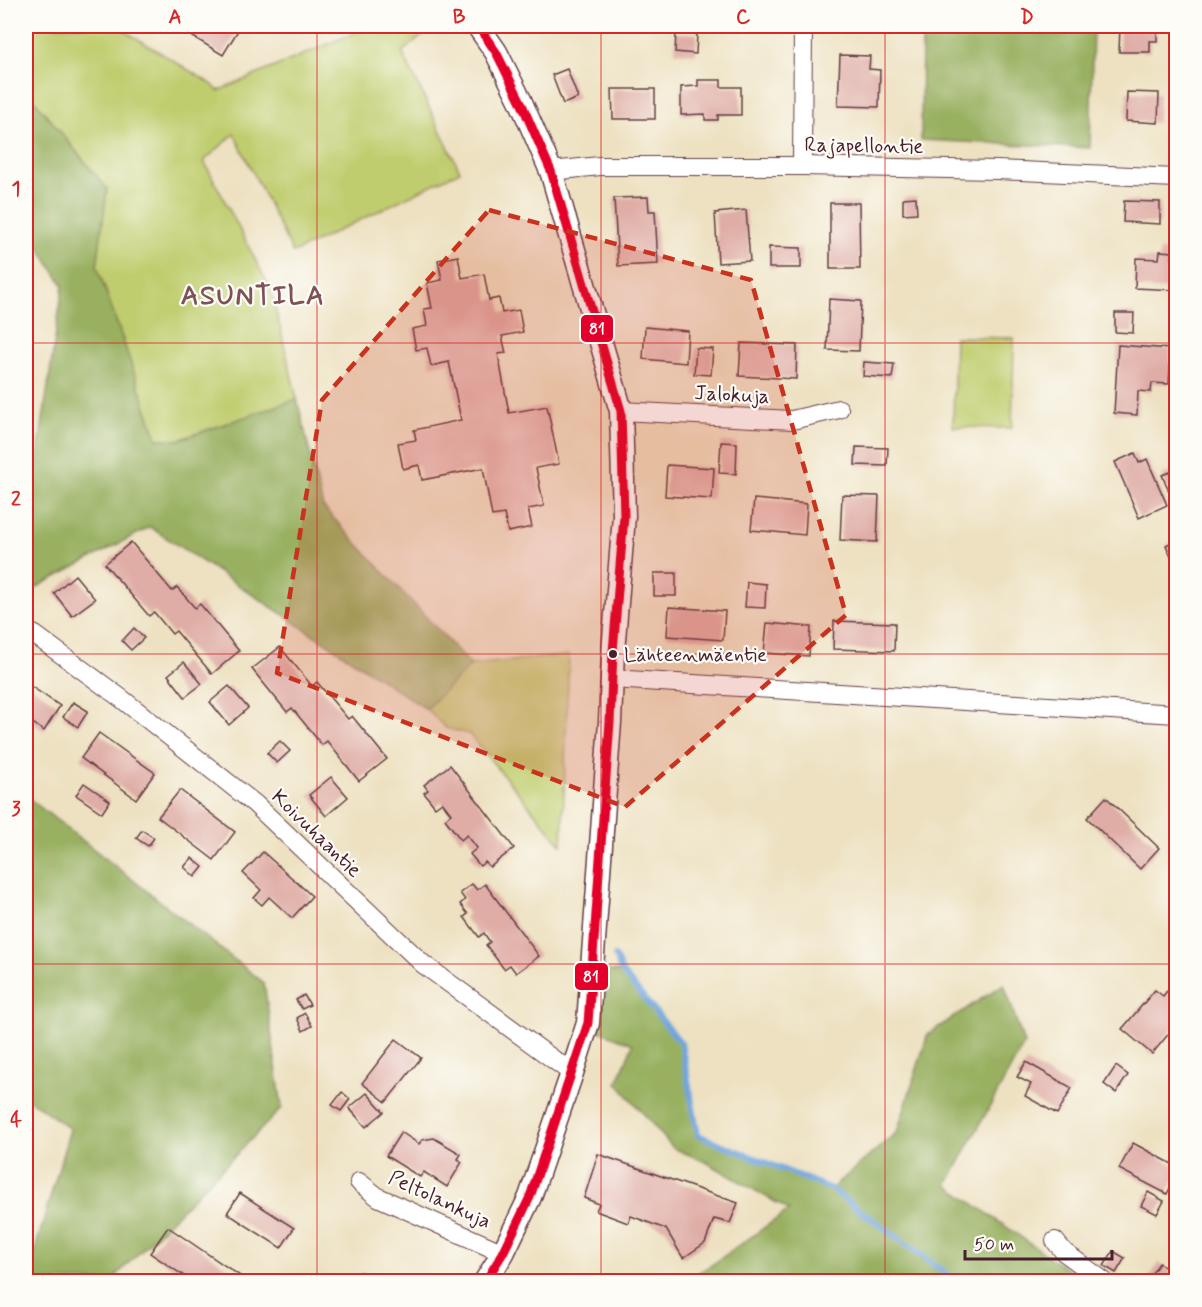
<svg xmlns="http://www.w3.org/2000/svg" width="1202" height="1307" font-family="Mynerve,sans-serif">
<style>
.green{fill:#c0cd6e;stroke:#85764c;stroke-width:1.5}
.forest{fill:#98b061;stroke:#716846;stroke-width:1.5}
.lines{fill:none;stroke-linecap:round;stroke-linejoin:round}
.stream{stroke:#71a5dd;stroke-width:6}
.building{fill:#dfada6}
.minor-casing{stroke:#623c42;stroke-width:20}
.tertiary-casing{stroke:#623c42;stroke-width:25}
.minor{stroke:#fff;stroke-width:18}
.tertiary{stroke:#fff;stroke-width:22}
.bus-1-casing{stroke:#fdfcf7;stroke-width:14}
.bus-1{stroke:#e4002b;stroke-width:9}
.marked{fill:#c8321e;fill-opacity:0.2;stroke:#c8321e;stroke-width:4.5;stroke-dasharray:12 8;stroke-linejoin:round}
.grid{fill:none;stroke:#d62828;stroke-width:1.5;stroke-opacity:0.55}
.bus-dot{fill:#4a1f2b;stroke:#fdfcf7;stroke-width:2}
.labels{text-anchor:middle;stroke-width:4.5;stroke-linejoin:round;paint-order:stroke}
.bus-label{font-size:20px;fill:#4a1f2b;stroke:#fdfcf7;text-anchor:start}
.street-label{font-size:21px;fill:#4a1f2b;stroke:#fdfcf7}
.district-label{font-size:27px;font-weight:bold;letter-spacing:1.5px;fill:#7e5156;stroke:#fdfcf7}
.line-badge{stroke:#fdfcf7;stroke-width:2}
.badge-label{font-size:16px;text-anchor:middle;font-weight:bold;fill:#fff}
.neatline{fill:none;stroke:#d62828;stroke-width:2}
.grid-label{font-size:20px;text-anchor:middle;font-weight:bold;fill:#d62828}
</style>
<rect width="100%" height="100%" fill="#fdfcf7"/>
<filter id="ink" filterUnits="userSpaceOnUse"><feTurbulence type="fractalNoise" baseFrequency=".0167" numOctaves="2"/><feDisplacementMap in="SourceGraphic" scale="12" xChannelSelector="R" yChannelSelector="G"/><feConvolveMatrix kernelMatrix="1 2 1 2 8 2 1 2 1" color-interpolation-filters="sRGB"/></filter>
<filter id="wash" filterUnits="userSpaceOnUse"><feTurbulence type="fractalNoise" baseFrequency=".008" numOctaves="4" result="noise"/><feDisplacementMap in="SourceGraphic" scale="24" xChannelSelector="R" yChannelSelector="G"/><feGaussianBlur stdDeviation="1.35" result="paint"/><feColorMatrix in="noise" values="0 0 0 0 0 0 0 0 0 0 0 0 0 0 0 0 0 1.4 0 .05"/><feComposite in="paint" operator="in"/></filter>
<g filter="url(#wash)">
<rect width="100%" height="100%" fill="#ede1c1"/>
<!-- green -->
<g class="green">
<polygon points="26,26 117,26 213,85 218,91 371,26 419,26 428,31 402,52 460,171 293,253 234,134 204,161 271,290 297,399 178,440 157,439 97,266 107,189 26,90"/>
<polygon points="955,337 1014,338 1012,428 953,427"/>
<polygon points="569,655 562,845 469,734 446,728 426,709 471,665"/>
</g>
<!-- forest -->
<g class="forest">
<polygon points="922,26 1093,26 1090,148 921,140"/>
<polygon points="26,90 107,189 97,266 157,439 178,440 297,399 323,507 471,665 426,709 150,527 26,593 26,534 63,285 26,227"/>
<polygon points="26,796 264,983 282,1108 111,1281 26,1281 70,1129 26,1097"/>
<polygon points="605,970 622,972 681,1043 698,1135 831,1189 897,1132 928,1034 1004,984 1024,1044 947,1185 1083,1281 685,1281 713,1264 789,1210 708,1163 673,1148 617,1083 633,1044 599,1031"/>
</g>
<g class="lines">
<!-- stream -->
<polyline class="stream" points="615,956 622,972 681,1043 698,1135 831,1189 958,1282"/>
</g>
<g id="blocks">
<!-- building -->
<g class="building">
<polygon points="175,26 238,26 240,27 223,55"/>
<polygon points="1120,26 1157,26 1157,41 1150,41 1150,52 1119,52"/>
<polygon points="676,33 697,34 696,54 675,52"/>
<polygon points="840,55 870,56 869,69 880,70 879,107 838,106"/>
<polygon points="567,69 578,98 563,104 552,75"/>
<polygon points="698,80 721,80 721,87 741,87 741,115 718,115 718,120 705,120 705,114 681,115 681,87 698,86"/>
<polygon points="612,89 655,89 655,119 613,119"/>
<polygon points="1127,92 1159,93 1158,123 1126,121"/>
<polygon points="648,197 649,211 655,211 658,264 618,266 614,198"/>
<polygon points="916,197 917,213 903,214 903,198"/>
<polygon points="1124,201 1160,202 1160,224 1123,222"/>
<polygon points="830,203 859,203 860,269 830,269"/>
<polygon points="746,210 750,261 718,263 715,213"/>
<polygon points="769,247 801,248 801,268 769,268"/>
<polygon points="1160,251 1173,252 1172,259 1176,260 1176,290 1135,288 1136,258 1159,259"/>
<polygon points="458,256 462,278 484,274 489,300 499,298 502,313 519,310 523,332 502,336 506,353 498,354 509,413 547,406 559,464 536,468 544,506 528,509 532,527 508,532 504,514 492,516 483,468 422,480 419,465 403,469 398,443 416,440 414,430 461,420 449,362 431,366 427,348 416,350 412,329 427,326 424,309 432,308 427,283 442,280 438,260"/>
<polygon points="829,299 861,301 859,351 827,350"/>
<polygon points="1115,313 1134,313 1133,333 1115,332"/>
<polygon points="645,327 688,331 686,363 643,359"/>
<polygon points="741,343 797,345 796,379 739,376"/>
<polygon points="1118,345 1171,349 1169,384 1152,383 1151,392 1138,391 1137,415 1114,413"/>
<polygon points="696,348 713,349 711,375 694,374"/>
<polygon points="864,362 894,364 892,378 863,376"/>
<polygon points="721,442 737,443 736,474 719,473"/>
<polygon points="856,447 888,448 887,466 855,465"/>
<polygon points="1135,453 1139,463 1147,459 1167,505 1139,518 1115,462"/>
<polygon points="667,465 714,468 712,499 665,496"/>
<polygon points="1176,470 1176,499 1173,501 1162,475"/>
<polygon points="842,495 879,496 877,542 840,540"/>
<polygon points="754,499 807,504 805,535 751,530"/>
<polygon points="1176,540 1176,568 1166,545"/>
<polygon points="131,542 172,591 177,587 195,608 200,604 239,651 212,674 176,631 172,634 154,612 149,616 105,564"/>
<rect x="654" y="573" width="22" height="23"/>
<polygon points="75,575 95,599 72,616 54,593"/>
<polygon points="747,582 766,584 765,608 745,607"/>
<polygon points="669,607 725,611 723,640 667,636"/>
<polygon points="834,621 895,623 894,651 833,649"/>
<polygon points="767,623 811,627 809,656 764,653"/>
<polygon points="134,628 144,638 131,650 122,641"/>
<polygon points="280,647 312,686 317,682 348,719 352,716 387,759 359,781 327,741 322,745 292,708 287,712 252,669"/>
<polygon points="184,662 202,684 185,697 168,675"/>
<polygon points="26,683 60,706 44,731 26,718"/>
<polygon points="229,686 248,708 229,725 210,702"/>
<polygon points="73,702 88,711 78,727 63,717"/>
<polygon points="99,733 155,773 136,799 81,758"/>
<polygon points="280,741 290,751 277,763 267,753"/>
<polygon points="450,765 514,848 490,867 485,862 480,866 470,854 477,848 467,835 461,840 445,819 451,814 442,802 435,807 424,793 428,790 424,785"/>
<polygon points="331,777 348,797 326,816 309,795"/>
<polygon points="84,783 110,801 102,813 76,795"/>
<polygon points="180,790 235,832 214,860 158,817"/>
<polygon points="1106,797 1159,848 1140,869 1087,818"/>
<polygon points="142,830 154,838 148,846 136,838"/>
<polygon points="263,852 312,896 292,918 269,897 262,905 254,898 261,890 243,873"/>
<polygon points="192,858 203,867 195,877 184,867"/>
<polygon points="472,884 477,890 485,884 539,956 516,973 510,965 504,969 486,945 490,942 484,933 479,937 464,917 468,914 460,904 465,900 460,893"/>
<polygon points="1155,990 1163,996 1167,991 1176,999 1176,1025 1152,1054 1122,1029"/>
<polygon points="304,995 310,1005 302,1009 296,1000"/>
<polygon points="305,1013 312,1026 303,1031 297,1018"/>
<polygon points="396,1039 421,1058 386,1102 362,1083"/>
<polygon points="1026,1062 1072,1088 1057,1114 1025,1096 1031,1084 1017,1077"/>
<polygon points="1116,1066 1128,1075 1116,1093 1104,1084"/>
<polygon points="342,1092 350,1099 341,1111 332,1105"/>
<polygon points="367,1093 384,1112 366,1127 349,1108"/>
<polygon points="401,1132 419,1144 422,1140 434,1138 461,1154 458,1159 462,1162 447,1187 424,1172 420,1177 386,1156"/>
<polygon points="1133,1143 1176,1166 1176,1176 1167,1194 1119,1169"/>
<polygon points="598,1154 738,1203 730,1223 714,1219 705,1243 683,1258 666,1229 631,1216 628,1223 596,1211 599,1204 584,1198"/>
<polygon points="1148,1192 1164,1201 1157,1214 1141,1206"/>
<polygon points="240,1193 294,1228 281,1248 227,1213"/>
<polygon points="168,1227 249,1282 193,1282 150,1253"/>
<polygon points="1113,1251 1125,1258 1116,1273 1104,1266"/>
<polygon points="1159,1263 1176,1276 1176,1282 1146,1282"/>
<polygon points="361,1272 375,1282 354,1282"/>
</g>
</g>
</g>
<g filter="url(#ink)">
<use href="#blocks" fill-opacity="0" stroke="#623c42" stroke-width="1.5"/>
<g class="lines">
<!-- minor casing -->
<g class="minor-casing">
<g id="minor">
<polyline points="802,166 803,26"/>
<polyline points="551,171 600,166 802,166 997,170 1176,178"/>
<polyline points="621,411 792,420 839,409"/>
<polyline points="26,631 35,635 122,699 255,804 423,964 572,1073"/>
<polyline points="612,679 1176,714"/>
<polyline points="359,1182 378,1197 503,1253"/>
<polyline points="1055,1241 1064,1252 1105,1282"/>
</g>
</g>
<!-- tertiary casing -->
<g class="tertiary-casing">
<polyline id="tertiary" points="478,26 496,52 520,100 551,171 621,411 624,516 613,652 610,722 588,1023 572,1073 530,1197 503,1253 485,1282"/>
</g>
<!-- minor -->
<use href="#minor" class="minor"/>
<!-- tertiary -->
<use href="#tertiary" class="tertiary"/>
<!-- bus-1 casing -->
<g class="bus-1-casing">
<polyline id="bus-1" points="478,26 496,52 520,100 551,171 621,411 624,516 613,652 610,722 588,1023 530,1197 503,1253 485,1282"/>
</g>
<!-- bus-1 -->
<use href="#bus-1" class="bus-1"/>
</g>
</g>
<!-- marked area -->
<path class="marked" d="M 489,210 L 751,280 L 846,615 L 625,807 L 277,673 L 322,400 Z"/>
<!-- grid -->
<path class="grid" d="M 317,26 L 317,1282M 601,26 L 601,1282M 885,26 L 885,1282M 26,343 L 1176,343M 26,654 L 1176,654M 26,964 L 1176,964"/>
<!-- markers -->
<circle class="bus-dot" cx="613" cy="654" r="5"/>
<g class="labels">
<!-- bus labels -->
<g class="bus-label">
<text x="624" y="661">Lähteenmäentie</text>
</g>
<!-- street labels -->
<g class="street-label">
<text transform="translate(864 145) rotate(1)" y="7">Rajapellontie</text>
<text transform="translate(732 394) rotate(3)" y="7">Jalokuja</text>
<text transform="translate(317 833) rotate(44)" y="7">Koivuhaantie</text>
<text transform="translate(440 1199) rotate(25)" y="7">Peltolankuja</text>
</g>
<!-- district labels -->
<g class="district-label">
<text x="253" y="304">ASUNTILA</text>
</g>
</g>
<g class="line-badge">
<rect x="580" y="314" width="34" height="29" rx="6" fill="#e4002b"/>
<rect x="574" y="962" width="35" height="29" rx="6" fill="#e4002b"/>
</g>
<g class="badge-label">
<text x="597" y="334">81</text>
<text x="591" y="982">81</text>
</g>
<!-- margin -->
<rect width="1202" height="1307" fill="none" stroke="#fdfcf7" stroke-width="66"/>
<!-- scale -->
<path d="M965 1250v9h147v-9" fill="none" stroke="#4a1f2b" stroke-width="3"/>
<text x="974" y="1250" font-size="18" fill="#4a1f2b" stroke="#fdfcf7" stroke-width="4.5" paint-order="stroke">50 m</text>
<rect x="33" y="33" width="1136" height="1241" class="neatline"/>
<g class="grid-label">
<text x="175" y="23">A</text>
<text x="459" y="23">B</text>
<text x="743" y="23">C</text>
<text x="1027" y="23">D</text>
<text x="16" y="195">1</text>
<text x="16" y="505">2</text>
<text x="16" y="815">3</text>
<text x="16" y="1126">4</text>
</g>
</svg>
